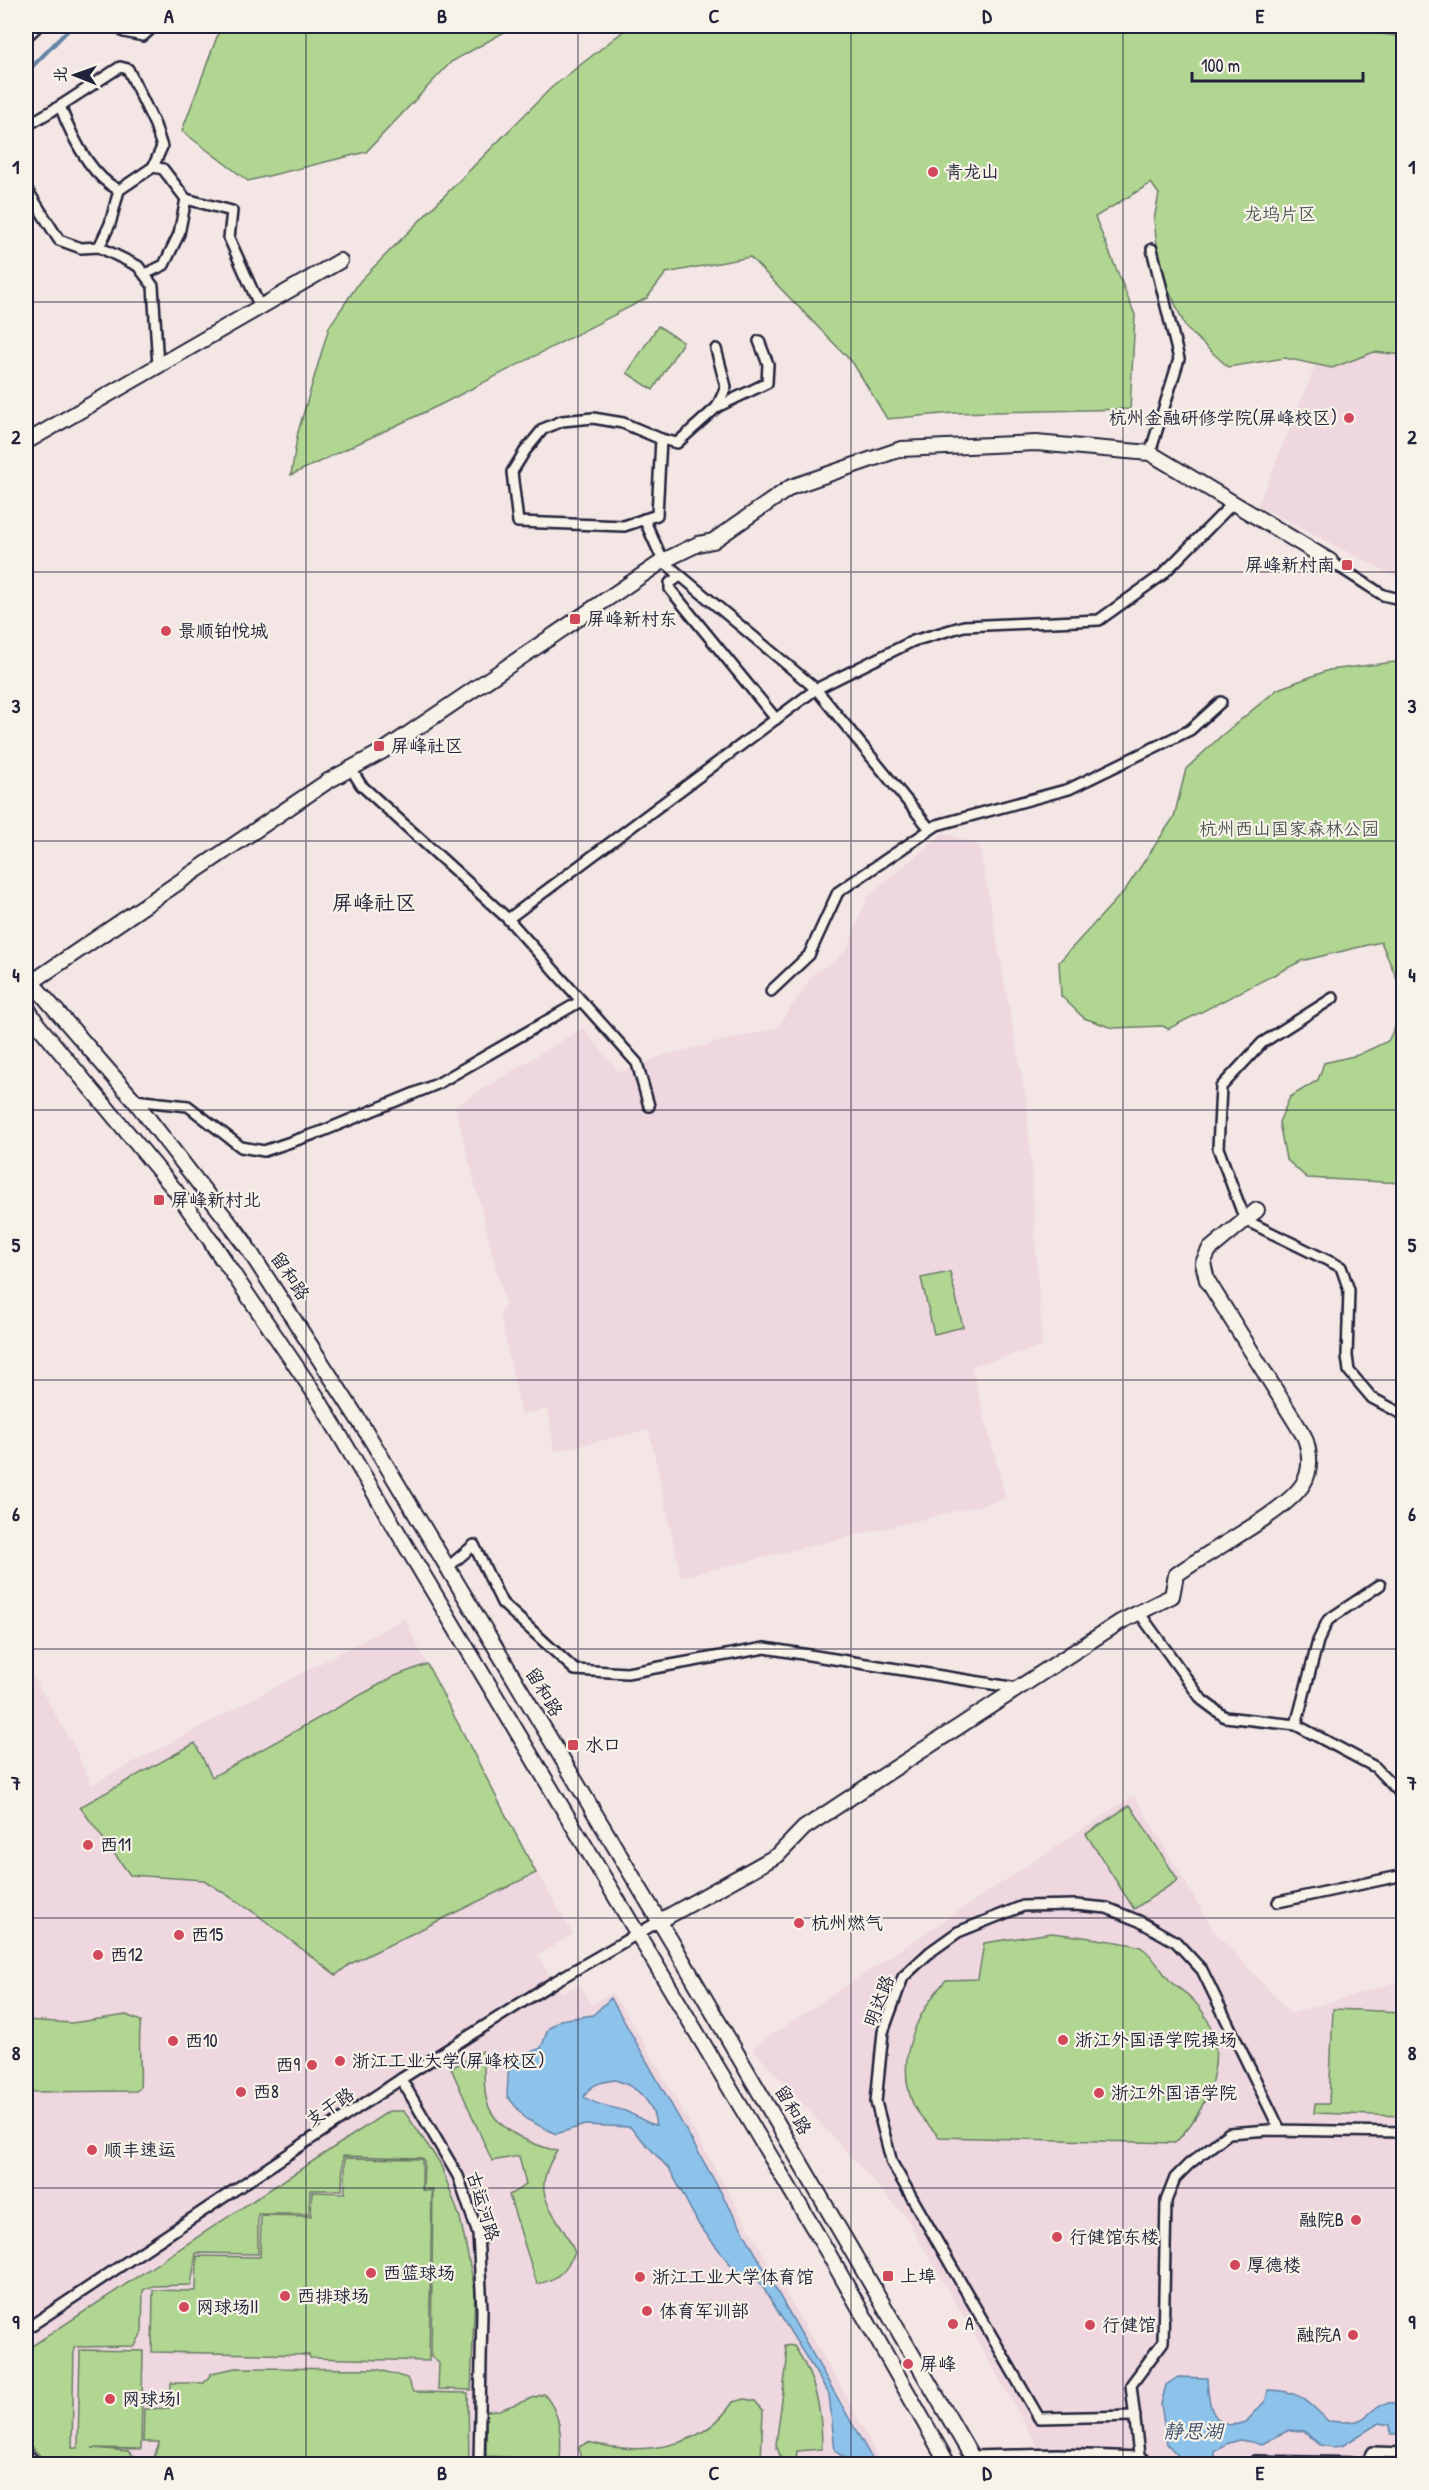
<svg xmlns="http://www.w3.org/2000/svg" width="1429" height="2490" font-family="'Patrick Hand','LXGW WenKai TC',sans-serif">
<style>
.built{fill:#eed7df}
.green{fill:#b1d692;stroke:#6a7c66;stroke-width:1.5}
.water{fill:#8dc2ea;stroke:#6282a4;stroke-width:1.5;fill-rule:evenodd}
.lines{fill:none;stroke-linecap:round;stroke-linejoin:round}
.stream{stroke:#6282a4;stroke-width:4}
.street-casing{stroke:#22223b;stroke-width:14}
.secondary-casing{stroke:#22223b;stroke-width:18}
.primary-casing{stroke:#22223b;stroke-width:20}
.street{stroke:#f7f3e8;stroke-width:9}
.secondary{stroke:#f7f3e8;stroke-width:14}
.primary{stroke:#f7f3e8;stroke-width:15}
.grid{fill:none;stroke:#22223b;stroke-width:1.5;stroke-opacity:0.55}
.poi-dot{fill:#d1495b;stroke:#f7f3e8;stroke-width:2}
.labels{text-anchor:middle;stroke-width:4.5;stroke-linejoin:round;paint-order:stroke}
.poi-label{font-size:18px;fill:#22223b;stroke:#f7f3e8;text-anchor:start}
.park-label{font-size:18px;fill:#4d5855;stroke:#f7f3e8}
.street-label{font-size:18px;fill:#22223b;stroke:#f7f3e8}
.water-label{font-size:20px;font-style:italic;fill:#425270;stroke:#f7f3e8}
.quarter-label{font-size:21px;fill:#22223b;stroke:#f7f3e8}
.neatline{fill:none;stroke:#22223b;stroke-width:2}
.grid-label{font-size:20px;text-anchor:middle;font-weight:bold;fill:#22223b}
</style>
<rect width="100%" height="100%" fill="#f3e6e4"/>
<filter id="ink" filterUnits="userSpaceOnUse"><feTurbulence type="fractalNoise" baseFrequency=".0167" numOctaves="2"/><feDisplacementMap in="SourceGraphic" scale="12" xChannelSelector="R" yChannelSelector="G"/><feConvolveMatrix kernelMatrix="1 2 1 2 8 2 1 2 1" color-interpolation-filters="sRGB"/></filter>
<g filter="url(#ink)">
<!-- built -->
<g class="built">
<polygon points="1331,328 1403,330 1403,580 1258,506"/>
<polygon points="943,833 979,845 1027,1105 1042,1347 971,1366 1006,1499 681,1577 649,1430 554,1451 548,1409 521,1414 500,1313 506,1306 455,1106 583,1028 620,1073 661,1056 777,1028 815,972 836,961 849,946 867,897"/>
<polygon points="404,1619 502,1812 573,1934 538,1955 560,1993 580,1985 592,2004 611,1993 628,2015 800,2318 840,2384 881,2464 26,2464 26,1665 75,1748 91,1785"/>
<polygon points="1134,1795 1213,1930 1291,2014 1403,1980 1403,2464 1048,2464 906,2217 752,2048"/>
</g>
<!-- green -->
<g class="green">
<polygon points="221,26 515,26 451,62 366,152 248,181 182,131"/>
<polygon points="630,26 1341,26 1345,29 1403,37 1403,355 1374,352 1332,368 1285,358 1228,367 1186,328 1160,270 1154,220 1159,194 1151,183 1095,217 1135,315 1130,409 953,413 887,419 853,363 750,257 666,273 647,298 442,404 291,475 298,432 329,327 360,281 551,88"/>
<polygon points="658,326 683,342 653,390 627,373"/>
<polygon points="1403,661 1403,993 1381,942 1301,961 1168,1029 1163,1026 1113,1028 1084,1018 1061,996 1059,962 1125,890 1174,817 1186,769 1221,736 1278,689 1329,670"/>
<polygon points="1403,1011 1403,1183 1307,1178 1286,1159 1279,1122 1290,1097 1318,1080 1324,1063 1358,1055 1388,1041"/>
<polygon points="950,1272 963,1327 934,1334 921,1278"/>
<polygon points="427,1664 536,1873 350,1964 336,1975 255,1913 204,1880 130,1875 80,1807 195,1743 212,1777 395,1676"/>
<polygon points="1130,1805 1178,1880 1134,1909 1086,1834"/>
<path d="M 1052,1933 C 1067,1935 1135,1943 1142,1948 C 1154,1956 1162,1973 1172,1983 C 1178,1988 1185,1992 1190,1997 C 1236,2041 1213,2103 1175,2143 L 939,2137 C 932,2128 918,2116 913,2104 C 895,2059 916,2014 946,1980 L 978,1979 L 984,1943 Z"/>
<polygon points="1333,2009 1403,2012 1403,2116 1314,2113 1315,2104 1329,2104"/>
<path d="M 126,2015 L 141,2021 C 137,2043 142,2065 140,2088 L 136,2091 L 26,2092 L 26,2020 L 72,2023 Z"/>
<path d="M 483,2051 C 485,2066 483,2083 486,2098 C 492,2129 530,2144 557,2151 C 525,2199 559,2211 575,2253 C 565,2271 558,2280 537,2284 L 509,2195 L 526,2185 L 519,2156 L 492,2161 L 451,2068 Z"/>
<polygon points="389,2111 404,2111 440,2163 460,2218 475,2290 471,2390 438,2389 439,2363 431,2357 433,2189 423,2189 424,2160 422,2158 343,2156 342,2190 310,2190 309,2214 258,2214 258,2254 196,2253 191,2285 153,2286 143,2290 142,2332 135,2346 74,2347 72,2448 78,2448 80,2350 143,2351 141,2449 92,2448 128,2451 134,2456 134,2464 48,2464 26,2441 26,2350"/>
<polygon points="345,2158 422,2159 422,2190 432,2191 429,2361 310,2358 309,2355 152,2352 153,2290 196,2291 197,2256 260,2257 261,2215 311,2216 312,2192 345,2193"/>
<path d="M 785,2345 L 794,2346 C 816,2378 822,2411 822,2449 L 797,2451 L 796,2462 L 781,2458 L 776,2445 L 787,2361 Z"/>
<polygon points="235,2368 377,2369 407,2378 413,2392 468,2393 469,2464 152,2464 159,2442 143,2442 144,2409 170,2408 171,2383 204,2383 212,2373"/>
<path d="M 544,2394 C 561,2414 562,2436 560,2460 L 486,2456 L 486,2411 L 499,2410 Z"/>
<path d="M 745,2399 L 755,2401 L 763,2410 L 761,2463 L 588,2462 L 580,2456 L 579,2447 L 588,2442 C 640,2456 702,2450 733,2402 Z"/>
</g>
<!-- water -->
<g class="water">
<path d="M 611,1998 L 875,2464 L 853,2464 L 835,2451 L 829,2394 L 757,2278 L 735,2270 L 699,2225 L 670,2170 L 630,2127 L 585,2125 L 556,2134 L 526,2119 L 507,2096 L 509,2060 L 541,2048 L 548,2029 L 560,2020 L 593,2015 ZM 615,2080 C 637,2086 653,2101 656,2125 C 644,2123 636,2115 625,2111 C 610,2106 597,2106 584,2097 C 590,2084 601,2082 615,2080 Z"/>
<path d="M 1178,2377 L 1207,2378 C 1208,2401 1211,2435 1246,2422 L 1266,2400 L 1268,2390 C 1299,2390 1308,2401 1328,2421 C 1337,2422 1348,2423 1357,2421 C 1376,2415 1372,2398 1403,2404 L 1403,2434 L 1391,2434 L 1390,2425 L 1379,2423 L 1342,2446 L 1332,2447 L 1320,2445 L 1304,2431 L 1289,2430 L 1262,2444 L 1240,2440 L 1226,2444 L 1215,2452 L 1215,2464 L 1186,2464 L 1167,2444 L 1161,2404 L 1166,2385 Z"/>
</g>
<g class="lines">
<!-- stream -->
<polyline class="stream" points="26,73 72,26"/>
<!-- street casing -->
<g class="street-casing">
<g id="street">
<polyline points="122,26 124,32 143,36 154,26"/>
<polyline points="26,37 38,26"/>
<polyline points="60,106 120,67 128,69 155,125 162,147 153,167"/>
<path d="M 26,126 L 60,106 C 71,135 90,176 119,190"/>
<polyline points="26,188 59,240 81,248 99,247 138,266 153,286 158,366"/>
<polyline points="99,247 110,224 119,190 153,167 163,169 186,199 232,211 229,238 260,307"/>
<polyline points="145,274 164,265 179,234 186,199"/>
<polyline points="717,407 767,383 768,364 759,341"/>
<polygon points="593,418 623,423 661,439 657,515 624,526 518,522 512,472 525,451 543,429 562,421"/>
<polyline points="661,439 677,443 717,407 726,387 716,349"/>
<polyline points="1150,453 1179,359 1152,249"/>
<polyline points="644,519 663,561 816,689 930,829"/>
<polyline points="1330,561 1383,595 1404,600"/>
<polyline points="680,576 670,583 670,589 776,719"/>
<polyline points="350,767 361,785 508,919 637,1063 649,1106"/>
<polyline points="508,919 816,689 913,641 964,626 1099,620 1162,575 1234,502"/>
<polyline points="771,991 809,955 838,892 937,825 1069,789 1190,730 1221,702"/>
<polyline points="1333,998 1262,1043 1221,1087 1218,1148 1245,1220 1341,1267 1349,1290 1347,1356 1349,1371 1372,1398 1404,1415"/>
<polyline points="134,1100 188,1106 241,1147 264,1151 323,1131 437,1084 581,1001"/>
<polyline points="447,1568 474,1545 502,1603 575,1670 627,1673 765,1648 1017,1688"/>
<polyline points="1138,1611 1202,1700 1225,1717 1296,1725 1375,1767 1404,1797"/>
<polyline points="1296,1725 1318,1641 1328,1620 1380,1585"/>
<polyline points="1278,1902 1404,1875"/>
<polyline points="401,2079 458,2176 478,2234 482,2309 479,2464"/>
<polyline points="26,2329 401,2079 554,1982 658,1922"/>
<polyline points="1135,2416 1039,2418 892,2163 876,2102 883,2032 903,1977 930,1952 958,1932 1023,1906 1076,1905 1107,1908 1139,1921 1176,1942 1202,1970 1280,2130"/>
<polyline points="26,2453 37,2464"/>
<polyline points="972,2456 1059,2454 1140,2457 1150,2464"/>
<polyline points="479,2464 502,2464"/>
<polyline points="1140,2464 1131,2385 1163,2342 1166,2201 1175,2178 1189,2164 1229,2133 1269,2130 1404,2132"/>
<polyline points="1254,2464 1255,2461 1366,2463 1373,2452 1404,2453"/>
</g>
</g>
<!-- secondary casing -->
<g class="secondary-casing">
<g id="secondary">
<polyline points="26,442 340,261"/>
<polyline points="27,977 134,1100 234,1229"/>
<polyline points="32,982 328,781 383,751 663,561 698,544 713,541 791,487 901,449 1036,443 1150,453 1330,561"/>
<polyline points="26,1006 38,1025 175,1190 213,1244"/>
<polyline points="245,1244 367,1433 676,1949 976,2464"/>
<polyline points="223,1259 317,1397 827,2251 948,2464"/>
<path d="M 658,1922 L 778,1855 L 804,1828 L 889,1772 L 1120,1622 L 1172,1596 L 1176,1575 C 1206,1552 1285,1513 1303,1484 C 1312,1470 1310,1450 1304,1436 L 1207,1280 L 1203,1263 L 1209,1250 L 1257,1210"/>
</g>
</g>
<!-- primary casing -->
<g class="primary-casing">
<g id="primary">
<polyline points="234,1229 245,1244"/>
<polyline points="213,1244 223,1259"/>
</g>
</g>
<!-- street -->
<use href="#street" class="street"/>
<!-- secondary -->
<use href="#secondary" class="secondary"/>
<!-- primary -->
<use href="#primary" class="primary"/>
</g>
</g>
<!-- grid -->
<path class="grid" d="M 306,26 L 306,2464M 578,26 L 578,2464M 851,26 L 851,2464M 1123,26 L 1123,2464M 26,302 L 1404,302M 26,572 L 1404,572M 26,841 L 1404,841M 26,1110 L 1404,1110M 26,1380 L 1404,1380M 26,1649 L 1404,1649M 26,1918 L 1404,1918M 26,2188 L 1404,2188"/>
<!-- markers -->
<g class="poi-dot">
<circle cx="933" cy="172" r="6"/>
<circle cx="1349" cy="418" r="6"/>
<rect x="1341" y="559" width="12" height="12" rx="3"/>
<rect x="569" y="613" width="12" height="12" rx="3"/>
<circle cx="166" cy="631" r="6"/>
<rect x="373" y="740" width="12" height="12" rx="3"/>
<rect x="153" y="1194" width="12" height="12" rx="3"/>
<rect x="567" y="1739" width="12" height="12" rx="3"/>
<circle cx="88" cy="1845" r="6"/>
<circle cx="799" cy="1923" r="6"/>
<circle cx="179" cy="1935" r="6"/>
<circle cx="98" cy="1955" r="6"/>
<circle cx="1063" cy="2040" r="6"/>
<circle cx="173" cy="2041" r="6"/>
<circle cx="340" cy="2061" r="6"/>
<circle cx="312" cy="2065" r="6"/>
<circle cx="241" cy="2092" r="6"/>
<circle cx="1099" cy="2093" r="6"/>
<circle cx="92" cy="2150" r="6"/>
<circle cx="1356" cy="2220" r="6"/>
<circle cx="1057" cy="2237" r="6"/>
<circle cx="1235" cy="2265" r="6"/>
<circle cx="371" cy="2273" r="6"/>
<rect x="882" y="2270" width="12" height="12" rx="3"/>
<circle cx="640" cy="2277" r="6"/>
<circle cx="285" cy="2296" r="6"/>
<circle cx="184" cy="2307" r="6"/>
<circle cx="647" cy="2311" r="6"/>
<circle cx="953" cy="2324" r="6"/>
<circle cx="1090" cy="2325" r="6"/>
<circle cx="1353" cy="2335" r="6"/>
<circle cx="908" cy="2364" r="6"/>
<circle cx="110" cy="2399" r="6"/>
</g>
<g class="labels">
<!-- poi labels -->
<g class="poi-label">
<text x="945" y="178">青龙山</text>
<text x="1337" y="424" text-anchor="end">杭州金融研修学院(屏峰校区)</text>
<text x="1335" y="571" text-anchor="end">屏峰新村南</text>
<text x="587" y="625">屏峰新村东</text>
<text x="178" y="637">景顺铂悦城</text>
<text x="391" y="752">屏峰社区</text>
<text x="171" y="1206">屏峰新村北</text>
<text x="585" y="1751">水口</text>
<text x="100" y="1851">西11</text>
<text x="811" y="1929">杭州燃气</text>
<text x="191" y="1941">西15</text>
<text x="110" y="1961">西12</text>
<text x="1075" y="2046">浙江外国语学院操场</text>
<text x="185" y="2047">西10</text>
<text x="352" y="2067">浙江工业大学(屏峰校区)</text>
<text x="300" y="2071" text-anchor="end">西9</text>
<text x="253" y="2098">西8</text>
<text x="1111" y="2099">浙江外国语学院</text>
<text x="104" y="2156">顺丰速运</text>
<text x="1344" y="2226" text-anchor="end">融院B</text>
<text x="1069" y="2243">行健馆东楼</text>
<text x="1247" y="2271">厚德楼</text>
<text x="383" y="2279">西篮球场</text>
<text x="900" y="2282">上埠</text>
<text x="652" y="2283">浙江工业大学体育馆</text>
<text x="297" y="2302">西排球场</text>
<text x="196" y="2313">网球场II</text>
<text x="659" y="2317">体育军训部</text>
<text x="965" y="2330">A</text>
<text x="1102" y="2331">行健馆</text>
<text x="1341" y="2341" text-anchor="end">融院A</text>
<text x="920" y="2370">屏峰</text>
<text x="122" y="2405">网球场I</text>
</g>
<!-- park labels -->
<g class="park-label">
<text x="1280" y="220">龙坞片区</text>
<text x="1289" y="835">杭州西山国家森林公园</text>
</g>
<!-- street labels -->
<g class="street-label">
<text transform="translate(290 1276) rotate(56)" y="6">留和路</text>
<text transform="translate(544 1692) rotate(59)" y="6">留和路</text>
<text transform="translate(879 2001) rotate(-69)" y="6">明达路</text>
<text transform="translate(330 2107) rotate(-34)" y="6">支干路</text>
<text transform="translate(793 2110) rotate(60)" y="6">留和路</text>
<text transform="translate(483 2206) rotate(73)" y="6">古运河路</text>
</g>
<!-- water labels -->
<g class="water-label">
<text x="1193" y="2438">静思湖</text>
</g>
<!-- quarter labels -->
<g class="quarter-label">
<text x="374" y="910">屏峰社区</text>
</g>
</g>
<!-- margin -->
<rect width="1429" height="2490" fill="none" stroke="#f7f3e8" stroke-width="66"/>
<!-- north arrow -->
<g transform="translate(75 75) rotate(271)" stroke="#f7f3e8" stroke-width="4.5" paint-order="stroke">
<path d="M0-4.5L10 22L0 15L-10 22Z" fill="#22223b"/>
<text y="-9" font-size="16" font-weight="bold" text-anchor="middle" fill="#22223b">北</text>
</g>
<!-- scale -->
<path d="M1192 72v9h171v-9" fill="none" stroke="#22223b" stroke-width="3"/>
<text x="1201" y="72" font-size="18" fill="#22223b" stroke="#f7f3e8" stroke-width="4.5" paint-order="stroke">100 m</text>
<rect x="33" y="33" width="1363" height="2424" class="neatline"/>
<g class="grid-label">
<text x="169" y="23">A</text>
<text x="442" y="23">B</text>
<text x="714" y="23">C</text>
<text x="987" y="23">D</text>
<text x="1260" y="23">E</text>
<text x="16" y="174">1</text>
<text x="1412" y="174">1</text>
<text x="16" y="444">2</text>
<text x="1412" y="444">2</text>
<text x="16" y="713">3</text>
<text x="1412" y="713">3</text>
<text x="16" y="982">4</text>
<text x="1412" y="982">4</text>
<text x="16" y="1252">5</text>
<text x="1412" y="1252">5</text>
<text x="16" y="1521">6</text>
<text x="1412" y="1521">6</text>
<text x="16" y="1790">7</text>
<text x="1412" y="1790">7</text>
<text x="16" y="2060">8</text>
<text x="1412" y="2060">8</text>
<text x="16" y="2329">9</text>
<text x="1412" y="2329">9</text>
<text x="169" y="2480">A</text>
<text x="442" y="2480">B</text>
<text x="714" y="2480">C</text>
<text x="987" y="2480">D</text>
<text x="1260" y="2480">E</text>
</g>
</svg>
